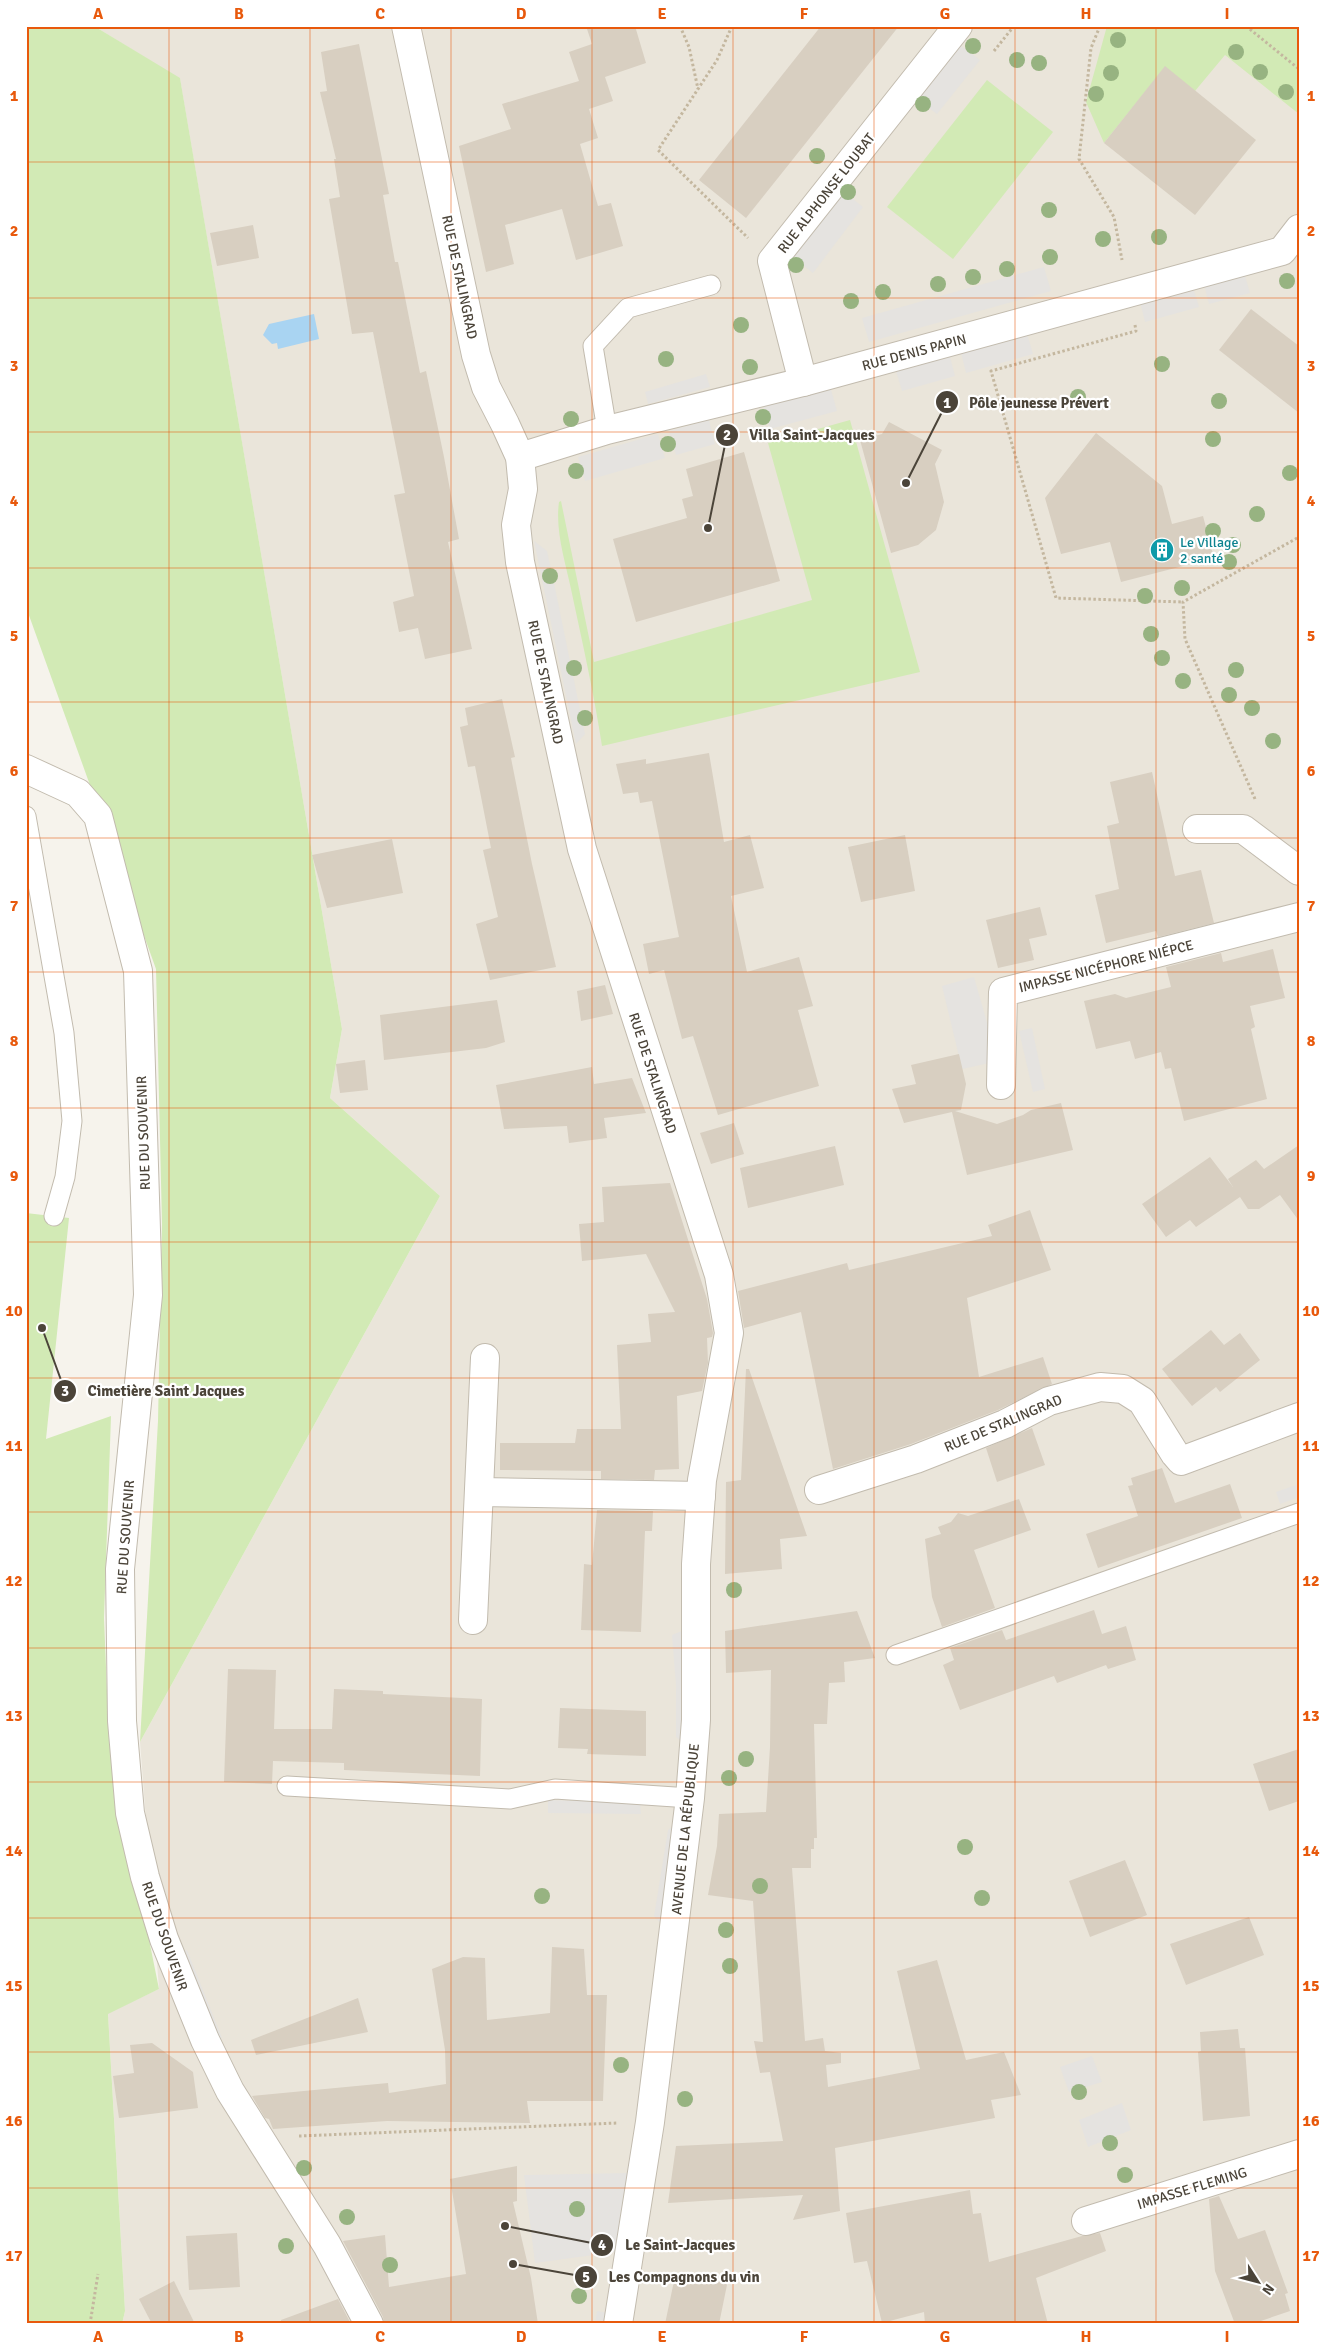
<svg xmlns="http://www.w3.org/2000/svg" width="1325" height="2350" font-family="Signika,sans-serif">
<style>
.residential{fill:#eae5da}
.green{fill:#d2eab5}
.parking{fill:#e5e3e0}
.water{fill:#a9d4f2}
.building{fill:#d8cfc1}
.lines{fill:none;stroke-linecap:round;stroke-linejoin:round}
.service-casing{stroke:#c2bbae;stroke-width:21}
.minor-casing{stroke:#c2bbae;stroke-width:30}
.tertiary-casing{stroke:#c2bbae;stroke-width:30}
.path{stroke:#c4b79f;stroke-width:3;stroke-dasharray:2.5 2.5;stroke-linecap:butt}
.service{stroke:#fff;stroke-width:19}
.minor{stroke:#fff;stroke-width:28}
.tertiary{stroke:#fff;stroke-width:28}
.tree{fill:#97b381}
.grid{fill:none;stroke:#e8590c;stroke-width:1;stroke-opacity:0.55}
.labels{text-anchor:middle;stroke-width:4.5;stroke-linejoin:round;paint-order:stroke}
.street-label{font-size:14px;fill:#4b4439;stroke:#fff}
.culture-label{font-size:14px;fill:#0d838f;stroke:#fff;text-anchor:start}
.leader{fill:none;stroke:#4b4439;stroke-width:2}
.callout-dot{fill:#4b4439;stroke:#fff;stroke-width:2}
.mark-label{font-size:15px;text-anchor:middle;font-weight:bold;fill:#fff}
.callout-label{font-size:15px;text-anchor:middle;font-weight:bold;fill:#4b4439;stroke:#fff;stroke-width:4.5;stroke-linejoin:round;paint-order:stroke}
.neatline{fill:none;stroke:#e8590c;stroke-width:2}
.grid-label{font-size:16px;text-anchor:middle;font-weight:bold;fill:#e8590c}
</style>
<rect width="100%" height="100%" fill="#f6f3ec"/>
<!-- residential -->
<polygon class="residential" points="94,26 1299,26 1299,2324 122,2324 125,2311 108,2013 159,1989 140,1742 440,1196 330,1098 342,1029 180,79"/>
<!-- green -->
<g class="green">
<polygon points="26,26 94,26 180,78 342,1029 330,1098 440,1196 140,1742 158,1421 162,1224 156,969 26,607"/>
<polygon points="1107,26 1299,26 1299,114 1225,55 1195,91 1165,67 1104,143 1086,102"/>
<polygon points="987,80 1053,132 953,259 887,207"/>
<path d="M 850,420 L 920,672 L 602,746 C 594,693 582,641 571,589 C 565,561 555,530 559,502 L 561,501 L 594,662 L 812,600 L 768,443 Z"/>
<polygon points="26,1213 69,1218 46,1439 111,1416 104,1618 109,1741 159,1989 108,2014 125,2311 122,2324 26,2324"/>
</g>
<!-- parking -->
<g class="parking">
<polygon points="960,45 980,60 937,114 917,99"/>
<polygon points="844,192 863,207 813,273 793,257"/>
<polygon points="1044,267 1051,291 869,342 862,318"/>
<polygon points="1243,269 1250,293 1209,304 1203,281"/>
<polygon points="1192,284 1199,307 1145,322 1139,298"/>
<polygon points="1026,330 1033,354 966,373 960,349"/>
<polygon points="949,353 955,376 902,391 895,368"/>
<polygon points="706,374 710,387 648,404 645,392"/>
<polygon points="830,386 837,411 770,429 763,405"/>
<polygon points="709,420 715,444 676,455 669,431"/>
<polygon points="658,434 665,458 585,481 578,457"/>
<polygon points="534,541 547,551 554,583 585,734 576,744"/>
<polygon points="974,977 998,1061 962,1069 942,986"/>
<polygon points="1032,1028 1045,1089 1033,1092 1019,1031"/>
<polygon points="1299,1484 1299,1497 1280,1504 1276,1492"/>
<polygon points="684,1630 686,1745 676,1737 676,1685 672,1635"/>
<polygon points="548,1800 640,1803 641,1814 548,1813"/>
<polygon points="678,1822 664,1927 654,1916 668,1830"/>
<polygon points="187,1950 222,2038 214,2042 178,1954"/>
<polygon points="1092,2056 1102,2082 1069,2092 1060,2067"/>
<polygon points="1122,2103 1131,2130 1088,2147 1079,2120"/>
<polygon points="631,2173 622,2251 535,2263 524,2175"/>
<polygon points="597,2311 620,2315 618,2324 595,2324"/>
</g>
<!-- water -->
<polygon class="water" points="314,314 319,339 278,349 277,343 272,344 263,335 269,324"/>
<!-- building -->
<g class="building">
<polygon points="586,26 635,26 646,63 605,77 613,101 589,109 598,138 580,144 598,206 611,203 623,246 576,260 562,209 505,225 514,264 486,272 459,146 511,129 502,104 579,81 569,52 592,44"/>
<polygon points="821,26 899,26 746,218 699,180"/>
<polygon points="359,44 389,194 383,195 395,262 398,262 420,373 426,371 444,457 459,539 448,542 472,649 425,659 418,628 399,632 393,602 414,596 394,495 405,493 373,332 352,334 329,199 340,197 334,159 336,159 320,92 327,91 321,52"/>
<polygon points="1165,66 1256,140 1195,215 1104,143"/>
<polygon points="253,225 259,258 217,266 210,233"/>
<polygon points="1251,309 1299,346 1299,413 1219,350"/>
<polygon points="889,422 942,450 935,464 944,502 936,530 918,545 891,553 860,440 882,434"/>
<polygon points="1096,433 1162,486 1172,524 1203,516 1214,558 1121,582 1110,542 1061,554 1045,498"/>
<polygon points="744,452 780,581 636,622 613,539 687,518 682,499 693,496 686,469"/>
<polygon points="502,699 515,757 511,758 532,864 556,967 490,980 476,924 498,917 483,850 491,848 475,766 468,767 460,727 468,725 465,708"/>
<polygon points="709,753 724,842 750,835 764,888 731,896 747,972 799,957 813,1006 798,1010 819,1086 718,1115 693,1036 682,1039 664,970 649,974 643,944 679,937 652,801 640,803 638,792 623,794 616,764 646,759 646,764"/>
<polygon points="1152,772 1175,876 1201,870 1214,923 1158,937 1156,931 1106,943 1095,895 1119,889 1107,826 1119,823 1110,782"/>
<polygon points="905,835 915,891 861,902 848,847"/>
<polygon points="392,839 403,893 327,908 312,855"/>
<polygon points="1040,907 1047,935 1029,939 1034,960 998,968 986,920"/>
<polygon points="1273,949 1285,998 1250,1006 1255,1027 1251,1029 1267,1099 1184,1121 1171,1068 1165,1069 1161,1052 1135,1059 1130,1041 1096,1049 1084,1001 1115,994 1126,998 1171,987 1166,967 1221,953 1223,962"/>
<polygon points="605,985 613,1014 581,1021 577,991"/>
<polygon points="497,1000 505,1042 486,1048 384,1060 380,1015"/>
<polygon points="959,1054 966,1084 961,1110 955,1111 997,1124 1023,1115 1031,1110 1061,1103 1073,1150 967,1175 952,1112 904,1123 892,1089 916,1084 911,1065"/>
<polygon points="365,1060 368,1090 340,1093 336,1064"/>
<polygon points="592,1067 594,1084 632,1078 646,1113 604,1118 607,1138 569,1143 567,1126 504,1129 496,1085"/>
<polygon points="734,1123 744,1154 711,1164 700,1133"/>
<polygon points="1299,1145 1299,1221 1280,1195 1259,1209 1248,1209 1240,1197 1196,1227 1190,1220 1166,1237 1142,1204 1210,1157 1233,1187 1228,1179 1256,1160 1264,1169"/>
<polygon points="835,1146 844,1185 748,1208 740,1168"/>
<polygon points="670,1183 707,1299 713,1333 712,1337 707,1338 708,1363 702,1391 677,1396 679,1469 655,1470 654,1480 601,1479 601,1471 500,1470 500,1443 575,1443 577,1429 621,1429 617,1345 651,1342 648,1314 675,1312 646,1254 582,1261 579,1224 604,1222 602,1187"/>
<polygon points="1030,1210 1051,1270 967,1298 979,1377 1043,1357 1052,1384 998,1410 911,1444 833,1469 801,1312 744,1328 738,1291 847,1263 849,1270 992,1236 988,1225"/>
<polygon points="1211,1330 1224,1345 1240,1333 1260,1360 1220,1392 1216,1387 1192,1406 1162,1369"/>
<polygon points="746,1369 749,1369 807,1536 780,1539 782,1569 725,1574 726,1482 741,1480"/>
<polygon points="1032,1428 1045,1465 997,1482 986,1448"/>
<polygon points="1162,1468 1175,1503 1230,1484 1242,1518 1098,1568 1086,1534 1138,1516 1128,1486 1133,1485 1131,1478"/>
<polygon points="1019,1499 1031,1530 974,1550 995,1608 942,1627 932,1597 925,1539 941,1534 938,1527 951,1522 958,1513 968,1516"/>
<polygon points="597,1510 653,1511 652,1531 645,1531 641,1632 581,1630 584,1564 592,1565"/>
<polygon points="1094,1610 1102,1634 1126,1626 1136,1660 1108,1669 1106,1665 1057,1683 1054,1676 960,1710 943,1665 954,1660 950,1648 1002,1630 1006,1640"/>
<polygon points="857,1611 875,1658 844,1662 845,1682 829,1683 827,1724 814,1724 817,1838 814,1838 814,1849 811,1849 811,1868 792,1868 805,2041 823,2038 825,2051 841,2053 841,2063 826,2065 828,2087 920,2069 897,1971 937,1960 966,2060 1004,2052 1021,2095 991,2100 995,2118 835,2148 840,2211 793,2220 803,2195 668,2203 676,2146 783,2141 770,2072 760,2073 754,2041 763,2042 753,1901 708,1895 717,1846 719,1814 766,1812 770,1747 771,1670 726,1673 725,1631"/>
<polygon points="228,1669 276,1670 274,1729 332,1729 334,1689 383,1691 383,1694 482,1699 480,1776 344,1770 344,1763 273,1761 272,1784 224,1782"/>
<polygon points="560,1708 646,1711 646,1756 587,1754 588,1749 558,1748"/>
<polygon points="1299,1749 1299,1801 1269,1811 1253,1764"/>
<polygon points="1125,1860 1147,1915 1090,1937 1069,1881"/>
<polygon points="1249,1917 1264,1955 1186,1985 1170,1944"/>
<polygon points="552,1947 584,1949 587,1995 607,1995 603,2101 527,2101 530,2123 387,2121 273,2129 269,2119 265,2118 252,2096 388,2083 389,2093 446,2084 445,2050 432,1969 463,1957 485,1958 487,2020 550,2013"/>
<polygon points="358,1998 368,2032 256,2055 251,2040"/>
<polygon points="1238,2029 1240,2048 1245,2048 1250,2116 1203,2121 1198,2052 1201,2051 1200,2032"/>
<polygon points="152,2043 193,2072 198,2108 119,2118 113,2076 134,2073 130,2045"/>
<polygon points="517,2166 517,2201 513,2202 531,2278 538,2324 384,2324 383,2317 343,2241 385,2235 389,2287 466,2274 450,2179"/>
<polygon points="970,2190 973,2214 981,2213 989,2262 1082,2236 1100,2233 1106,2251 1036,2278 1048,2324 925,2324 924,2312 882,2323 867,2261 854,2263 846,2213"/>
<polygon points="1219,2196 1238,2239 1265,2230 1288,2293 1285,2294 1290,2311 1252,2324 1235,2324 1215,2271 1209,2199"/>
<polygon points="237,2233 240,2287 189,2290 186,2236"/>
<polygon points="694,2273 728,2280 719,2324 665,2324 674,2281 692,2284"/>
<polygon points="174,2281 195,2324 152,2324 139,2299"/>
<polygon points="338,2299 351,2324 281,2324 281,2320"/>
</g>
<g class="lines">
<!-- service casing -->
<g class="service-casing">
<g id="service">
<polyline points="607,430 593,346 628,308 711,285"/>
<polyline points="26,816 64,1033 72,1121 65,1177 54,1216"/>
<polyline points="896,1655 1299,1513"/>
<polyline points="287,1786 510,1799 555,1789 690,1798"/>
</g>
</g>
<!-- minor casing -->
<g class="minor-casing">
<g id="minor">
<polyline points="803,382 772,261 958,26"/>
<polyline points="520,457 607,430 803,382 1282,251 1299,229"/>
<polyline points="26,769 78,793 98,816 138,971 148,1295 120,1569 122,1721 130,1813 145,1877 164,1939 205,2040 230,2091 327,2245 369,2324"/>
<polyline points="1197,829 1243,829 1299,871"/>
<polyline points="1001,1085 1003,992 1299,917"/>
<polyline points="819,1490 916,1459 1005,1424 1049,1401 1100,1387 1123,1389 1142,1401 1175,1454 1181,1461 1299,1417"/>
<polyline points="479,1492 701,1496"/>
<polyline points="473,1620 485,1358"/>
<polyline points="1086,2221 1299,2154"/>
</g>
</g>
<!-- tertiary casing -->
<g class="tertiary-casing">
<polyline id="tertiary" points="406,26 476,355 486,387 505,424 520,457 523,489 516,525 520,562 582,849 719,1275 729,1333 702,1480 696,1564 696,1720 690,1798 650,2122 618,2324"/>
</g>
<!-- path -->
<g class="path">
<polyline points="680,26 689,47 698,89"/>
<polyline points="732,26 717,60 658,150 748,238"/>
<polyline points="1100,26 1091,48 1079,159 1114,217 1122,260"/>
<polyline points="1246,26 1299,69"/>
<polyline points="994,51 1014,26"/>
<polyline points="1135,325 1136,331 991,371 1056,598 1183,602"/>
<polyline points="1255,799 1185,639 1183,602 1299,537"/>
<polyline points="299,2136 617,2123"/>
<polyline points="90,2324 98,2274"/>
</g>
<!-- service -->
<use href="#service" class="service"/>
<!-- minor -->
<use href="#minor" class="minor"/>
<!-- tertiary -->
<use href="#tertiary" class="tertiary"/>
</g>
<!-- trees -->
<g class="tree">
<circle cx="1118" cy="40" r="8"/>
<circle cx="973" cy="46" r="8"/>
<circle cx="1236" cy="52" r="8"/>
<circle cx="1017" cy="60" r="8"/>
<circle cx="1039" cy="63" r="8"/>
<circle cx="1260" cy="72" r="8"/>
<circle cx="1111" cy="73" r="8"/>
<circle cx="1286" cy="92" r="8"/>
<circle cx="1096" cy="94" r="8"/>
<circle cx="923" cy="104" r="8"/>
<circle cx="817" cy="156" r="8"/>
<circle cx="848" cy="192" r="8"/>
<circle cx="1049" cy="210" r="8"/>
<circle cx="1159" cy="237" r="8"/>
<circle cx="1103" cy="239" r="8"/>
<circle cx="1050" cy="257" r="8"/>
<circle cx="796" cy="265" r="8"/>
<circle cx="1007" cy="269" r="8"/>
<circle cx="973" cy="277" r="8"/>
<circle cx="1287" cy="281" r="8"/>
<circle cx="938" cy="284" r="8"/>
<circle cx="883" cy="292" r="8"/>
<circle cx="851" cy="301" r="8"/>
<circle cx="741" cy="325" r="8"/>
<circle cx="666" cy="359" r="8"/>
<circle cx="1162" cy="364" r="8"/>
<circle cx="750" cy="367" r="8"/>
<circle cx="1078" cy="397" r="8"/>
<circle cx="1219" cy="401" r="8"/>
<circle cx="763" cy="417" r="8"/>
<circle cx="571" cy="419" r="8"/>
<circle cx="1213" cy="439" r="8"/>
<circle cx="668" cy="444" r="8"/>
<circle cx="576" cy="471" r="8"/>
<circle cx="1290" cy="473" r="8"/>
<circle cx="1257" cy="514" r="8"/>
<circle cx="1213" cy="531" r="8"/>
<circle cx="1233" cy="545" r="8"/>
<circle cx="1229" cy="562" r="8"/>
<circle cx="550" cy="576" r="8"/>
<circle cx="1182" cy="588" r="8"/>
<circle cx="1145" cy="596" r="8"/>
<circle cx="1151" cy="634" r="8"/>
<circle cx="1162" cy="658" r="8"/>
<circle cx="574" cy="668" r="8"/>
<circle cx="1236" cy="670" r="8"/>
<circle cx="1183" cy="681" r="8"/>
<circle cx="1229" cy="695" r="8"/>
<circle cx="1252" cy="708" r="8"/>
<circle cx="585" cy="718" r="8"/>
<circle cx="1273" cy="741" r="8"/>
<circle cx="734" cy="1590" r="8"/>
<circle cx="746" cy="1759" r="8"/>
<circle cx="729" cy="1778" r="8"/>
<circle cx="965" cy="1847" r="8"/>
<circle cx="760" cy="1886" r="8"/>
<circle cx="542" cy="1896" r="8"/>
<circle cx="982" cy="1898" r="8"/>
<circle cx="726" cy="1930" r="8"/>
<circle cx="730" cy="1966" r="8"/>
<circle cx="621" cy="2065" r="8"/>
<circle cx="1079" cy="2092" r="8"/>
<circle cx="685" cy="2099" r="8"/>
<circle cx="1110" cy="2143" r="8"/>
<circle cx="304" cy="2168" r="8"/>
<circle cx="1125" cy="2175" r="8"/>
<circle cx="577" cy="2209" r="8"/>
<circle cx="347" cy="2217" r="8"/>
<circle cx="286" cy="2246" r="8"/>
<circle cx="390" cy="2265" r="8"/>
<circle cx="579" cy="2296" r="8"/>
</g>
<!-- grid -->
<path class="grid" d="M 169,26 L 169,2324M 310,26 L 310,2324M 451,26 L 451,2324M 592,26 L 592,2324M 733,26 L 733,2324M 874,26 L 874,2324M 1015,26 L 1015,2324M 1156,26 L 1156,2324M 26,162 L 1299,162M 26,298 L 1299,298M 26,432 L 1299,432M 26,568 L 1299,568M 26,702 L 1299,702M 26,838 L 1299,838M 26,972 L 1299,972M 26,1108 L 1299,1108M 26,1242 L 1299,1242M 26,1378 L 1299,1378M 26,1512 L 1299,1512M 26,1648 L 1299,1648M 26,1782 L 1299,1782M 26,1918 L 1299,1918M 26,2052 L 1299,2052M 26,2188 L 1299,2188"/>
<!-- icons -->
<defs>
<g id="building-disc" transform="scale(1.25)"><circle r="9.5" fill="#0f9aa8" stroke="#fff"/><path d="M-4-6H4V6H1V3H-1V6H-4ZM-2.5-4.3h1.7v1.8h-1.7ZM.8-4.3h1.7v1.8H.8ZM-2.5-1h1.7V.8h-1.7ZM.8-1h1.7V.8H.8Z" fill="#fff"/></g>
</defs>
<g fill-rule="evenodd">
<use href="#building-disc" x="1162" y="550"/>
</g>
<g class="labels">
<!-- street labels -->
<g class="street-label">
<text transform="translate(826 193) rotate(-52)" y="5">RUE ALPHONSE LOUBAT</text>
<text transform="translate(460 277) rotate(78)" y="5">RUE DE STALINGRAD</text>
<text transform="translate(914 352) rotate(-15)" y="5">RUE DENIS PAPIN</text>
<text transform="translate(546 682) rotate(78)" y="5">RUE DE STALINGRAD</text>
<text transform="translate(1106 966) rotate(-14)" y="5">IMPASSE NICÉPHORE NIÉPCE</text>
<text transform="translate(653 1073) rotate(72)" y="5">RUE DE STALINGRAD</text>
<text transform="translate(143 1133) rotate(-92)" y="5">RUE DU SOUVENIR</text>
<text transform="translate(1003 1423) rotate(-23)" y="5">RUE DE STALINGRAD</text>
<text transform="translate(125 1537) rotate(-86)" y="5">RUE DU SOUVENIR</text>
<text transform="translate(685 1829) rotate(-84)" y="5">AVENUE DE LA RÉPUBLIQUE</text>
<text transform="translate(165 1936) rotate(71)" y="5">RUE DU SOUVENIR</text>
<text transform="translate(1192 2188) rotate(-17)" y="5">IMPASSE FLEMING</text>
</g>
<!-- culture labels -->
<g class="culture-label">
<text x="1180" y="547">Le Village<tspan x="1180" dy="16">2 santé</tspan></text>
</g>
</g>
<!-- callouts -->
<path class="leader" d="M906 483L947 402M708 528L727 435M42 1328L65 1391M505 2226L602 2245M513 2264L586 2277"/>
<g class="callout-dot">
<circle cx="906" cy="483" r="5"/>
<circle cx="708" cy="528" r="5"/>
<circle cx="42" cy="1328" r="5"/>
<circle cx="505" cy="2226" r="5"/>
<circle cx="513" cy="2264" r="5"/>
<circle cx="947" cy="402" r="12"/>
<circle cx="727" cy="435" r="12"/>
<circle cx="65" cy="1391" r="12"/>
<circle cx="602" cy="2245" r="12"/>
<circle cx="586" cy="2277" r="12"/>
</g>
<g class="mark-label">
<text x="947" y="408">1</text>
<text x="727" y="440">2</text>
<text x="65" y="1396">3</text>
<text x="602" y="2250">4</text>
<text x="586" y="2282">5</text>
</g>
<g class="callout-label">
<text x="1039" y="408">Pôle jeunesse Prévert</text>
<text x="812" y="440">Villa Saint-Jacques</text>
<text x="166" y="1396">Cimetière Saint Jacques</text>
<text x="680" y="2250">Le Saint-Jacques</text>
<text x="684" y="2282">Les Compagnons du vin</text>
</g>
<!-- border -->
<rect width="1325" height="2350" fill="none" stroke="#ffffff" stroke-width="55"/>
<!-- north arrow -->
<g transform="translate(1258 2282) rotate(126)" stroke="#ffffff" stroke-width="4" paint-order="stroke">
<path d="M0-4L9 19L0 12L-9 19Z" fill="#4b4439"/>
<text y="-8" font-size="14" font-weight="bold" text-anchor="middle" fill="#4b4439">N</text>
</g>
<rect x="28" y="28" width="1270" height="2294" class="neatline"/>
<g class="grid-label">
<text x="98" y="19">A</text>
<text x="239" y="19">B</text>
<text x="380" y="19">C</text>
<text x="521" y="19">D</text>
<text x="662" y="19">E</text>
<text x="804" y="19">F</text>
<text x="945" y="19">G</text>
<text x="1086" y="19">H</text>
<text x="1227" y="19">I</text>
<text x="14" y="101">1</text>
<text x="1311" y="101">1</text>
<text x="14" y="236">2</text>
<text x="1311" y="236">2</text>
<text x="14" y="371">3</text>
<text x="1311" y="371">3</text>
<text x="14" y="506">4</text>
<text x="1311" y="506">4</text>
<text x="14" y="641">5</text>
<text x="1311" y="641">5</text>
<text x="14" y="776">6</text>
<text x="1311" y="776">6</text>
<text x="14" y="911">7</text>
<text x="1311" y="911">7</text>
<text x="14" y="1046">8</text>
<text x="1311" y="1046">8</text>
<text x="14" y="1181">9</text>
<text x="1311" y="1181">9</text>
<text x="14" y="1316">10</text>
<text x="1311" y="1316">10</text>
<text x="14" y="1451">11</text>
<text x="1311" y="1451">11</text>
<text x="14" y="1586">12</text>
<text x="1311" y="1586">12</text>
<text x="14" y="1721">13</text>
<text x="1311" y="1721">13</text>
<text x="14" y="1856">14</text>
<text x="1311" y="1856">14</text>
<text x="14" y="1991">15</text>
<text x="1311" y="1991">15</text>
<text x="14" y="2126">16</text>
<text x="1311" y="2126">16</text>
<text x="14" y="2261">17</text>
<text x="1311" y="2261">17</text>
<text x="98" y="2342">A</text>
<text x="239" y="2342">B</text>
<text x="380" y="2342">C</text>
<text x="521" y="2342">D</text>
<text x="662" y="2342">E</text>
<text x="804" y="2342">F</text>
<text x="945" y="2342">G</text>
<text x="1086" y="2342">H</text>
<text x="1227" y="2342">I</text>
</g>
</svg>
